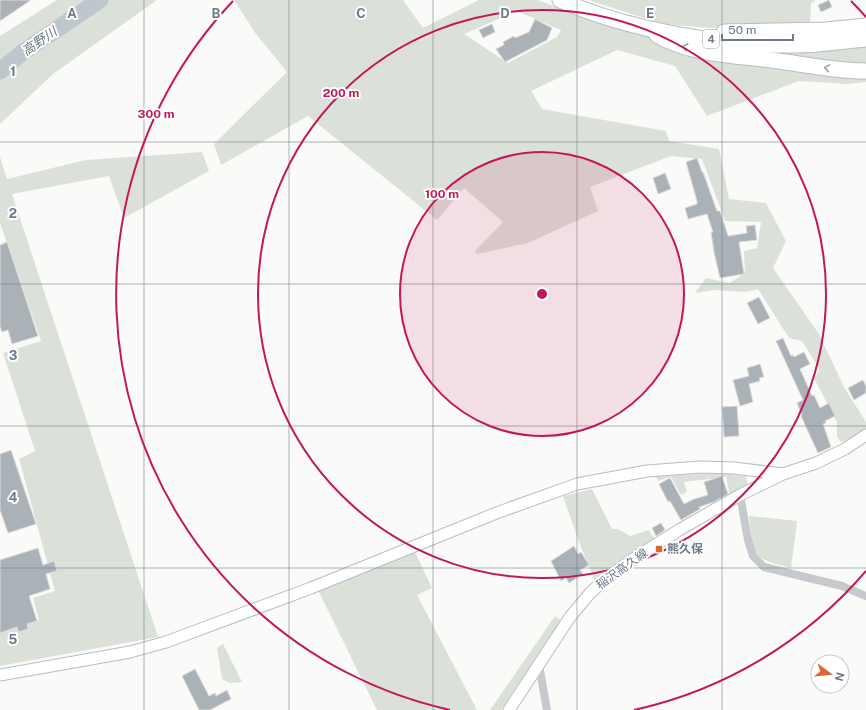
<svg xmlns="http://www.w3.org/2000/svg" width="866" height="710" font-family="'Public Sans','Noto Sans JP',sans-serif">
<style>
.green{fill:#dbe1d9;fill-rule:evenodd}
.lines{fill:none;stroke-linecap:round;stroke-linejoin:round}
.river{stroke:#bec7cc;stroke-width:17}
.building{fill:#aab2b8;stroke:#dcdcda}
.secondary-casing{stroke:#b8bdc1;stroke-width:13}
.highway-casing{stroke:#b9bcbf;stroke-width:17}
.street{stroke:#c6c9cd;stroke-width:8}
.secondary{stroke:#fff;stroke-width:11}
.highway{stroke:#fff;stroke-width:15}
.oneway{stroke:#97a0ab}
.grid{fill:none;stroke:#6a7887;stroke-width:1;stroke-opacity:0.55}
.ring{fill:none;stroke:#c2185b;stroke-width:2}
.poi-dot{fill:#db6936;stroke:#fff;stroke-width:1.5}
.labels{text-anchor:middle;stroke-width:4;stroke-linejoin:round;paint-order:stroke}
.shield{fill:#fff;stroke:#97a0ab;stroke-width:1}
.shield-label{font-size:11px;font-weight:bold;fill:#6a7887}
.poi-label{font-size:12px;font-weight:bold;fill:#6a7887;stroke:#fff;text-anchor:start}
.street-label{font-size:12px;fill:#6a7887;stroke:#fff}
.water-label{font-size:13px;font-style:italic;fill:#677882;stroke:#fff}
.grid-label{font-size:13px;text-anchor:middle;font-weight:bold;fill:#6a7887;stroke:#fff;stroke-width:4;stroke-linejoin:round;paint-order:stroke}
.centre{fill:#c2185b;stroke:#fff;stroke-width:2}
.ring-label{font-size:12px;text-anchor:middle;font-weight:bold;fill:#c2185b;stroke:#fff;stroke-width:4;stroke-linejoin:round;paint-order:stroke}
</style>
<rect width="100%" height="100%" fill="#fafaf8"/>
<!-- green -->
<g class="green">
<polygon points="57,0 157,0 53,74 0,124 0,36"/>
<path d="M 234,0 L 403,0 L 423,28 L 479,0 L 538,0 L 593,22 L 635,34 L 709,47 L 866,45 L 866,82 L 847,84 L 799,81 L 707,116 L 675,66 L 617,50 L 531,91 L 542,109 L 666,131 L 669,141 L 719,149 L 729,199 L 766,203 L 786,241 L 773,268 L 819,334 L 844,387 L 866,422 L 866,441 L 854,437 L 841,442 L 837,437 L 837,422 L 814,378 L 820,370 L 802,341 L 789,338 L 758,289 L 746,292 L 714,290 L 695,293 L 706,278 L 730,283 L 745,273 L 744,251 L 757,248 L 761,222 L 725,221 L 702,159 L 671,156 L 590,187 L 598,211 L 528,243 L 477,254 L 475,251 L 503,222 L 464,188 L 437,220 L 308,116 L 221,165 L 214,144 L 287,72 L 256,34 ZM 517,11 L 561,30 L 557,37 L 508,63 L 464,34 Z"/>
<polygon points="588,0 815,0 811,4 810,26 710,28 663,24"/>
<polygon points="202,152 209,171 124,218 109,176 12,194 158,637 0,666 0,633 39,620 33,598 55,591 19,459 35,451 3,353 41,341 0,223 0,157 7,179 86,160"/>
<polygon points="722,473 746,476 748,486 730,496 726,477 684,482 687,492 681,495 671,477 658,481 656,476"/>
<polygon points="592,489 612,529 618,529 630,536 649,530 655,540 595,581 579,542 563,496"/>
<path d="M 749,516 L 797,521 L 791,568 C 750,558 754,556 749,516 Z"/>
<polygon points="415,552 432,588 417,595 477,710 377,710 318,590"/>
<polygon points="555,616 561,620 501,710 490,710"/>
<polygon points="223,644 242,682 230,683 222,679 217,648"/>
</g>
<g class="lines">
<!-- river -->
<polyline class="river" points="0,71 23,52 100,0"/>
</g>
<!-- building -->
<g class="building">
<polygon points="0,0 31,0 0,21"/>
<polygon points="829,0 832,7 821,12 818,5"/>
<polygon points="535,19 552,28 547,40 505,62 496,49 504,45 503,42 514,36 515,38 529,32"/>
<polygon points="492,24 495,32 483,38 479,30"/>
<polygon points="697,158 702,172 703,172 717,211 720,211 728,236 747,233 746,226 755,225 757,240 739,242 744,274 720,278 714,252 711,232 713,232 707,214 688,219 685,208 697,204 697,201 686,162"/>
<polygon points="665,173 671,189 658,194 653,178"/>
<polygon points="7,242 38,336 12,344 8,330 2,332 0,326 0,245"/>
<polygon points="759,297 770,318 758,324 747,303"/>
<polygon points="783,338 791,356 793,355 794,357 804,352 810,364 800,369 812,396 814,395 820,408 829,403 835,416 825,421 826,423 823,424 831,447 818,453 801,416 802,416 797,403 803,400 776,341"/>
<polygon points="760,364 764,377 759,378 760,381 749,384 753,402 740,406 733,380 749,376 747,368"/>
<polygon points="863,380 866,386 866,393 854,400 848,388"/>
<polygon points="737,406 739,436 724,437 722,407"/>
<polygon points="11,450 36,524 8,533 0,510 0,454"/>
<polygon points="722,476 728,494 714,502 699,507 700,509 681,520 670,501 668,502 659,484 670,478 684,504 694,499 708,495 704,482"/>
<polygon points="661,523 665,530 656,536 652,528"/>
<polygon points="574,546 578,554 581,552 589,565 580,570 583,574 569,583 566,578 561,581 551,561"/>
<polygon points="38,548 43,565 54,561 57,571 46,574 50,589 29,596 37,621 27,624 28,629 18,632 17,627 0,633 0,560"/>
<polygon points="195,669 209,696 215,693 216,696 227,690 231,699 210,710 199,710 182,676"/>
</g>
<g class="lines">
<!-- secondary casing -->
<g class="secondary-casing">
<g id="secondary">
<polyline points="0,675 130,652 166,642 311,588 499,512 577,484 647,471 700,467 734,468 783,474"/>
<polyline points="509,710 570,617 591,592 606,579 630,561 679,530 740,495 783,474 816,463 845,449 866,435"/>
</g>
</g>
<!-- highway casing -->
<g class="highway-casing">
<g id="highway">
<path d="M 560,0 C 628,30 720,46 794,45 C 818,45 842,41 866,39"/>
<polyline points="724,32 826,30 866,26"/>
<path d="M 657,35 C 691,55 733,55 771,60 C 803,64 834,71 866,71"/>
</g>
</g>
<!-- street -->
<g class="street">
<polyline points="740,495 748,540 753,556 764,567 842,586 866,596"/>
<polyline points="539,665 547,710"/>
</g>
<!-- secondary -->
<use href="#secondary" class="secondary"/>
<!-- highway -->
<use href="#highway" class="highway"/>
</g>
<!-- one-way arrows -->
<defs><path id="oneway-chevron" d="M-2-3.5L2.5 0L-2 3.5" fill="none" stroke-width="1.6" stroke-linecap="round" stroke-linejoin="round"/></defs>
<g class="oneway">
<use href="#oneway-chevron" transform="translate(685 47) rotate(-166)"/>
<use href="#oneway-chevron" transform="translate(827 68) rotate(-171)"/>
</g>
<!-- grid -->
<path class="grid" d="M 144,0 L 144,710M 289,0 L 289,710M 433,0 L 433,710M 577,0 L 577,710M 722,0 L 722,710M 0,142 L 866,142M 0,284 L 866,284M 0,426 L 866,426M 0,568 L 866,568"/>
<!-- distance rings -->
<circle cx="542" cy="294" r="142" fill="#c2185b" fill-opacity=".12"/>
<g class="ring">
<circle cx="542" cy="294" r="142"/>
<circle cx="542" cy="294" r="284"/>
<path d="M866 571A426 426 0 0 1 634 710M450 710A426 426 0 0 1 233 1M851 1A426 426 0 0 1 866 17"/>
</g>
<!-- markers -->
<rect class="poi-dot" x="655" y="545" width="8" height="8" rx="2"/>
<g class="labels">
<!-- shield labels -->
<rect class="shield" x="703" y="30" width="16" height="18" rx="3"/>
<g class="shield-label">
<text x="711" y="43">4</text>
</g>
<!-- poi labels -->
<g class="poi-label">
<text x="667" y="553">熊久保</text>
</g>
<!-- street labels -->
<g class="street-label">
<text transform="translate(622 569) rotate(-36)" y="4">稲沢高久線</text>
</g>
<!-- water labels -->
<g class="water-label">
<text transform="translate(39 41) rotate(-35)" y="5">高野川</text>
</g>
</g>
<g class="grid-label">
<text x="72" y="18">A</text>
<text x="216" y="18">B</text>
<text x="361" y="18">C</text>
<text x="505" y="18">D</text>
<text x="650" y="18">E</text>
<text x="13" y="76">1</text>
<text x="13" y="218">2</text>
<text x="13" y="360">3</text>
<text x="13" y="502">4</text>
<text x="13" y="644">5</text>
</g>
<circle cx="542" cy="294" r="6" class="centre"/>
<g class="ring-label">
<text x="341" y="97">200 m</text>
<text x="156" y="118">300 m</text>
<text x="442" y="198">100 m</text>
</g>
<!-- north arrow -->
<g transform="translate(830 674) rotate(106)"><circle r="19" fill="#ffffff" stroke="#c3c9cf"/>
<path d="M0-3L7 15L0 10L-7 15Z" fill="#db6936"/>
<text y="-6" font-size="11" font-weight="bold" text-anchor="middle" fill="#6a7887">N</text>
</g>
<!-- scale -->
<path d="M722 34v6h71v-6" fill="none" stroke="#6a7887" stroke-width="2"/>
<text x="728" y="34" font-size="12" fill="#6a7887" stroke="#ffffff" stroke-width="3" paint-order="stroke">50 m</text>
</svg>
